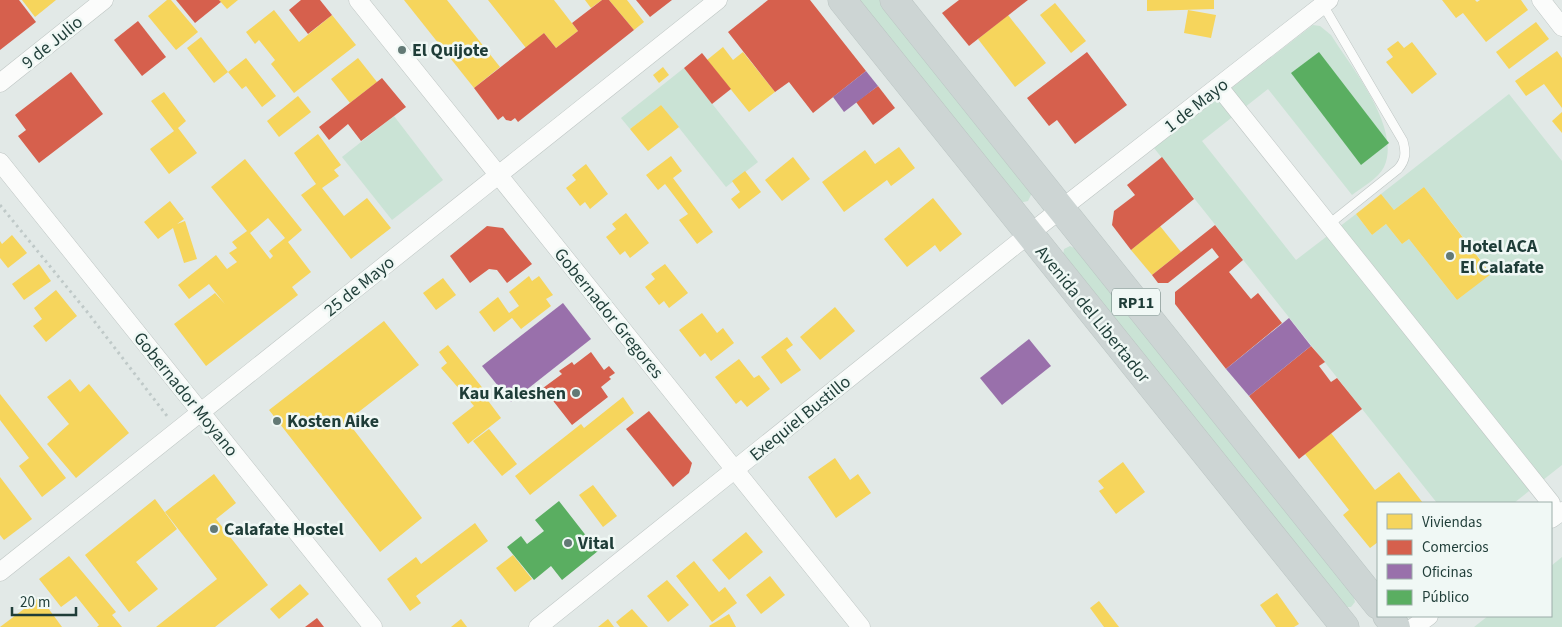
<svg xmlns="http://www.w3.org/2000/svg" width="1562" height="627" font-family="'Source Sans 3',sans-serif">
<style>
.green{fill:#cae3d5}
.homes{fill:#f6d55c;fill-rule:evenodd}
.shops{fill:#d6604d}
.offices{fill:#9970ab}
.public{fill:#5aae61}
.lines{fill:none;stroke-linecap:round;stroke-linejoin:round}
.lane-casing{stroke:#bfc6c4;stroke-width:10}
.street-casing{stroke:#bfc6c4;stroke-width:19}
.primary-casing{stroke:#bbc5c3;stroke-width:29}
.path{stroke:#bfc9c8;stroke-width:3;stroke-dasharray:2.5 4;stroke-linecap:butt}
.lane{stroke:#fbfcfb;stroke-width:9}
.street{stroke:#fbfcfb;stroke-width:18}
.primary{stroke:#cdd5d4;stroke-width:28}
.poi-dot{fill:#637975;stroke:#f0f8f5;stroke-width:2}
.labels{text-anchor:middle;stroke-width:5;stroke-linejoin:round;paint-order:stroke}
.shield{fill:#f0f8f5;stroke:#5e7571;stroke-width:1}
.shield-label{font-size:16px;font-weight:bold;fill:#1f3d38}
.street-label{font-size:18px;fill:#1f3d38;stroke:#f0f8f5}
.poi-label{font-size:18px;font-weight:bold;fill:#1f3d38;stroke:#f0f8f5;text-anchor:start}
</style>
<rect width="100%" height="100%" fill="#e2e9e7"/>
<!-- green -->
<g class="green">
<polygon points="857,0 881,0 1032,193 1028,201 1019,203"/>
<path d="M 1313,25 L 1320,26 L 1331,35 C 1351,67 1402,128 1384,167 C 1378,179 1362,187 1352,195 L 1268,89 L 1202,141 L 1296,260 L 1356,214 L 1372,235 L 1386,224 L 1402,244 L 1409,239 L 1457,300 L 1491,273 L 1424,187 L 1394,210 L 1381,194 L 1509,94 L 1562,161 L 1562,465 L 1514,503 L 1437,503 L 1154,148 Z"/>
<polygon points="684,68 758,162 726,187 661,105 630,129 621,118"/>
<polygon points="394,116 443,180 392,220 342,157"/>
<polygon points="1070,246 1076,249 1353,595 1355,602 1351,607 1345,607 1063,255 1064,249"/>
<polygon points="1562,557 1562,627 1474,627 1488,616 1551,616 1551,566"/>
</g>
<!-- homes -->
<g class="homes">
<polygon points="22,0 56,0 35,17"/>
<polygon points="167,0 171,0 198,32 176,50 148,16"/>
<polygon points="219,0 238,0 227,9"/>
<polygon points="404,0 447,0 500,67 474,88"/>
<polygon points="488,0 554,0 578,31 556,48 544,33 526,48"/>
<polygon points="585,0 602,0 591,8"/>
<polygon points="609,0 627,0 644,22 634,30"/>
<polygon points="1147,0 1214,0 1214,9 1147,11"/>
<polygon points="1442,0 1475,0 1477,2 1480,0 1521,0 1528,10 1486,42 1463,13 1456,18"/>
<polygon points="1055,3 1086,41 1071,53 1040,15"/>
<polygon points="274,10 299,42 332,15 356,45 294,93 271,64 275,60 259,40 255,44 246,32"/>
<polygon points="1188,10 1216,15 1211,38 1184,33"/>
<polygon points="1008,15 1046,63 1015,87 978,39"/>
<polygon points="1536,22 1549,39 1509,69 1496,52"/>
<polygon points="201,37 228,72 214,83 187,48"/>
<polygon points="1398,41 1404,48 1412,42 1437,74 1412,94 1386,62 1393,57 1387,49"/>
<polygon points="723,47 733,60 743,52 775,92 749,112 707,60"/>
<polygon points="1557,51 1562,58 1562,108 1544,84 1526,96 1515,81"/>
<polygon points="246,58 276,96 262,107 246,86 242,89 228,72"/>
<polygon points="358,58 377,82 350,103 331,79"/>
<polygon points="663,67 669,75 659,83 653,75"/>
<polygon points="164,92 186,121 178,128 197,153 169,174 150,149 174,131 151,101"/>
<polygon points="298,96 311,112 279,137 267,121"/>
<polygon points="661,105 679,127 648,151 630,129"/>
<polygon points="1562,112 1562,133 1552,121"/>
<polygon points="318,134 341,165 334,170 339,176 322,188 344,216 367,198 391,228 351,259 301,195 316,184 294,153"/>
<polygon points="899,147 915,168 891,186 887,180 844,212 822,182 865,150 875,164"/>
<polygon points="671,156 682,171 673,178 713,232 697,244 679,220 688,214 665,184 658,190 646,175"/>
<polygon points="793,157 810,179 782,201 765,180"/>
<path d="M 245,159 L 302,230 L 288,242 L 311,272 L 292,287 L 298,295 L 206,366 L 174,324 L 215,293 L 225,304 L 209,284 L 189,299 L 178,285 L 216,255 L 227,269 L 237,262 L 229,253 L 237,248 L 232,242 L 247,231 L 211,187 ZM 268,218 L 285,238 L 269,251 L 273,256 L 270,259 L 250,233 Z"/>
<polygon points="586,164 608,194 590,209 585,202 580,206 566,188 576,180 572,175"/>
<polygon points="745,171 761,192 739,209 731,199 740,192 732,181"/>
<polygon points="1424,187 1491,274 1457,300 1409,239 1402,244 1386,224 1372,235 1356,214 1381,194 1394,210"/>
<polygon points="933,198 962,234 940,252 935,245 907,267 884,239"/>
<polygon points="170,201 184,219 177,224 185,221 197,259 184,263 173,228 158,239 144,222"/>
<polygon points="626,213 649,243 630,258 625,251 620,255 606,237 616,229 612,224"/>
<polygon points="1160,226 1181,252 1152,275 1131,250"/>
<polygon points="12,235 27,253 8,268 0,258 0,241 2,244"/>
<polygon points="39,264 51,281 24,300 12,284"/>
<polygon points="665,264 688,293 669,308 664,301 659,305 645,287 655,279 651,274"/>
<polygon points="529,276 532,281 539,276 553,295 546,299 551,306 521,329 512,318 494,332 479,312 498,297 509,313 519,306 509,292"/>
<polygon points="443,278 456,295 436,310 423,293"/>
<polygon points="56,290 77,316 46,342 33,326 42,319 34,308"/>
<polygon points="835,307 855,331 820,360 800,337"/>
<polygon points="702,313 717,333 723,328 734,343 711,361 705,353 700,357 679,330"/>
<polygon points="384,321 419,365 347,421 422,518 380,552 269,410"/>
<polygon points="787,337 793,345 786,350 801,370 781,384 761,357"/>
<polygon points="448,345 489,396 486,398 501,418 468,444 452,423 474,406 441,368 447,363 439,352"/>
<polygon points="739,359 754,378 759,375 770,389 747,407 741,400 736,404 715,377"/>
<polygon points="70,379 80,392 89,384 129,433 76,478 47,444 69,424 47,397"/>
<polygon points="0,394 66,478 42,497 19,466 29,458 0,420"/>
<polygon points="623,397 634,413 530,495 515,476 581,424 584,428"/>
<polygon points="489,429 517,464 502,476 473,441"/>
<polygon points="1331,433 1375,490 1399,472 1423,503 1378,503 1378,542 1370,548 1343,515 1349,510 1305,454"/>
<polygon points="835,458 850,480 858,474 871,493 836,518 808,477"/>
<polygon points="1123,462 1145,492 1116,514 1099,491 1104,488 1098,481"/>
<polygon points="214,474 236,503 216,519 268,585 215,627 156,627 217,579 165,512"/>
<polygon points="0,477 32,519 4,540 0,535"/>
<polygon points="593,485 617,516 603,527 579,495"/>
<polygon points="155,499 177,529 136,562 158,589 129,612 85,555"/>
<polygon points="475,523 488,541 416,596 421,603 410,611 387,579 416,557 421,564"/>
<polygon points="746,532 763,552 729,580 712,560"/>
<polygon points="513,555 532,579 515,592 496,568"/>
<polygon points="69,556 116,612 112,615 122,627 97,627 99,625 76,596 61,607 39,579"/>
<polygon points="694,561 719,592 725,587 737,603 712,622 676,576"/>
<polygon points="770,576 785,595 761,614 746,595"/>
<polygon points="667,580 689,605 668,622 647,596"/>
<polygon points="300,584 309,594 279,619 270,609"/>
<polygon points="1277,593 1299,624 1294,627 1276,627 1260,605"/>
<polygon points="40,597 62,627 0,627"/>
<polygon points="1099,601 1119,627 1104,627 1090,608"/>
<polygon points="632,609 648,627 620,627 616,622"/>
<polygon points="729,614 736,627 710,627 709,626"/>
<polygon points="461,619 467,627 451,627"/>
<polygon points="608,619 614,627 598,627"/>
</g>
<!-- shops -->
<g class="shops">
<polygon points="0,0 19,0 36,22 0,50"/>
<polygon points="176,0 219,0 221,2 195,23"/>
<polygon points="301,0 320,0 332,15 308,34 289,10"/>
<polygon points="602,0 609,0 634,30 518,122 515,118 511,121 506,120 503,116 498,120 474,88 544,33 556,48 578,31 572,23"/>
<polygon points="636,0 672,0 650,17"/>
<polygon points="768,0 810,0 866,71 813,113 789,82 775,92 728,32"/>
<polygon points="959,0 1028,0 969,46 942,13"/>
<polygon points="138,21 166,57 142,76 114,40"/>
<polygon points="1087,52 1127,105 1075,144 1057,120 1049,126 1027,98"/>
<polygon points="702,53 731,89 712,104 684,68"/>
<polygon points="71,72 103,114 39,163 18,136 26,130 15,115"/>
<polygon points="382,78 406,107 361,141 348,124 329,140 319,127"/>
<polygon points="878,86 895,108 873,125 856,102"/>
<polygon points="1162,157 1194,199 1131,250 1112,225 1114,211 1135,195 1127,185"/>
<polygon points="1215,225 1243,260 1229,272 1251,299 1258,293 1282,323 1226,369 1175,304 1175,292 1219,257 1212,248 1168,283 1158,283 1152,275"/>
<polygon points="487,226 503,228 532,264 507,283 497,270 489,269 470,283 450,256"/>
<polygon points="1311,346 1325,362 1319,366 1331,382 1337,378 1362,409 1299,459 1249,396"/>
<polygon points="591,352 604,370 609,366 615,373 609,377 611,379 601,387 608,397 572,425 543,388 562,374 559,371 572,362 574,365"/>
<polygon points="649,411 692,463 689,473 673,487 626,429"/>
<polygon points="317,618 324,627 305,627"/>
</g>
<!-- offices -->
<g class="offices">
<polygon points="866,71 878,86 844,112 833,97"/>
<polygon points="563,303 591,339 511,402 482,366"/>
<polygon points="1289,318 1311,346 1249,396 1226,369"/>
<polygon points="1029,339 1051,366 1002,405 980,378"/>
</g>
<!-- public -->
<g class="public">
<polygon points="1319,52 1389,143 1361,165 1291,73"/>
<polygon points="559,501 598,551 562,580 551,566 534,580 507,547 521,536 527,544 544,531 535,520"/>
</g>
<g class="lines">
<!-- lane casing -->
<g class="lane-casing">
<path id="lane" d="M 1323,5 L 1403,141 C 1406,152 1406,160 1398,169 L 1328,225"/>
</g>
<!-- street casing -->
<g class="street-casing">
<g id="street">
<polyline points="358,0 861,627"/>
<polyline points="1541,0 1562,27"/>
<polyline points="0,83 104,0"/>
<polyline points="1219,87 1551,503"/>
<polyline points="0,162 373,627"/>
<polyline points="1551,519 1562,511"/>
<polyline points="0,572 718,0"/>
<polyline points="538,627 1029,234 1329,0"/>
<polyline points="1414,627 1429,616"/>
</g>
</g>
<!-- primary casing -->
<g class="primary-casing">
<g id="primary">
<polyline points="842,0 1345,627"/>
<polyline points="894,0 1378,605"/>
<polyline points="1387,616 1396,627"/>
</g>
</g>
<!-- path -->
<polyline class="path" points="0,205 88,313 167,416"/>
<!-- lane -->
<use href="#lane" class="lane"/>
<!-- street -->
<use href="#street" class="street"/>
<!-- primary -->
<use href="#primary" class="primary"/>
</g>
<!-- markers -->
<g class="poi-dot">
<circle cx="402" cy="50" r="5"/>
<circle cx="1450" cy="256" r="5"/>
<circle cx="576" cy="393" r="5"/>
<circle cx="277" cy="421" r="5"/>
<circle cx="214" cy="529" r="5"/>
<circle cx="568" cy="543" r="5"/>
</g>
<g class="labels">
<!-- shield labels -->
<rect class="shield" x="1112" y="288.5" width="48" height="27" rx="4"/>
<g class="shield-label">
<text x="1136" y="308">RP11</text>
</g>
<!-- street labels -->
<g class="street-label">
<text transform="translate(52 42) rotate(-39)" y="6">9 de Julio</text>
<text transform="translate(1196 105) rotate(-38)" y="6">1 de Mayo</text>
<text transform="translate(359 286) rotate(-39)" y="6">25 de Mayo</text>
<text transform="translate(609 313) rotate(51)" y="6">Gobernador Gregores</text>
<text transform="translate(1093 314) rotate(51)" y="6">Avenida del Libertador</text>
<text transform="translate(186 394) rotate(51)" y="6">Gobernador Moyano</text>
<text transform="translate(800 418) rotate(-39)" y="6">Exequiel Bustillo</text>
</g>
<!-- poi labels -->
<g class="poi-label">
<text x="412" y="56">El Quijote</text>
<text x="1460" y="252">Hotel ACA<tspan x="1460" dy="21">El Calafate</tspan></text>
<text x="566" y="399" text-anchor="end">Kau Kaleshen</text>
<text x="287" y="427">Kosten Aike</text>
<text x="224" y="535">Calafate Hostel</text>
<text x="578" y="549">Vital</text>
</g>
</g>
<!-- legend -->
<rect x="1377" y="502" width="175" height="115" fill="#f0f8f5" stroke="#9cada9"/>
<rect x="1387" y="514" width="25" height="15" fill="#f6d55c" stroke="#9cada9"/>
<text x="1422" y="527" font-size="15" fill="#1f3d38">Viviendas</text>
<rect x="1387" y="540" width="25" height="15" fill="#d6604d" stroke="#9cada9"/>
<text x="1422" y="552" font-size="15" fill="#1f3d38">Comercios</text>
<rect x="1387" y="564" width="25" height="15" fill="#9970ab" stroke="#9cada9"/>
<text x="1422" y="577" font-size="15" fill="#1f3d38">Oficinas</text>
<rect x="1387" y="590" width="25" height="15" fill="#5aae61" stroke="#9cada9"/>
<text x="1422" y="602" font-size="15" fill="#1f3d38">Público</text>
<!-- scale -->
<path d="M12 607v8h64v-8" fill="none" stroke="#1f3d38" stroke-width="2.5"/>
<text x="20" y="607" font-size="15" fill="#1f3d38" stroke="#f0f8f5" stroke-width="4" paint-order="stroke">20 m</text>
</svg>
